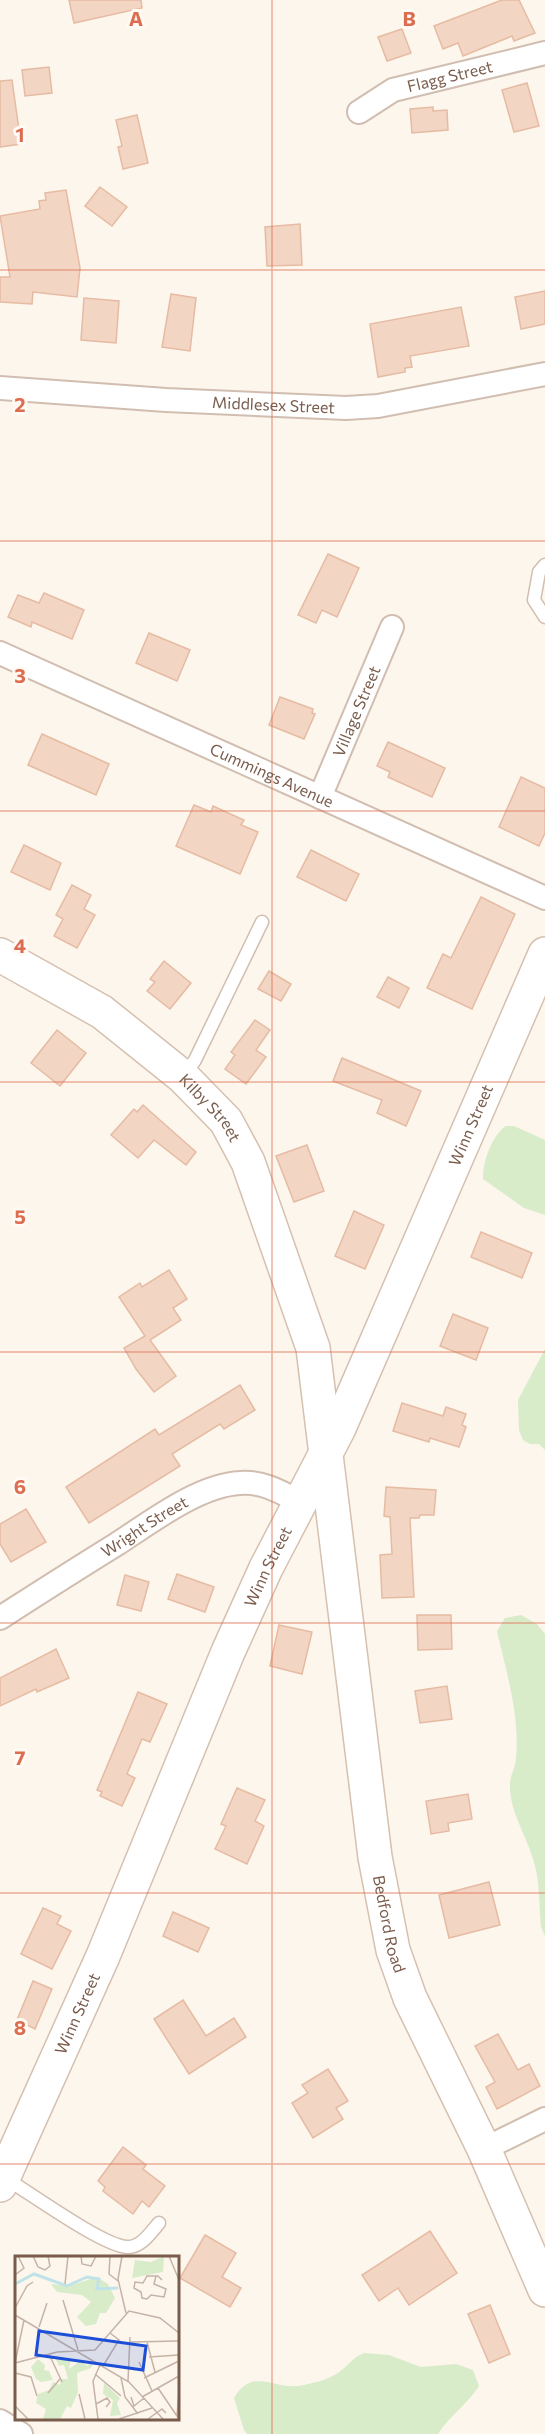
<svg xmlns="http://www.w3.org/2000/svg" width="545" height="2434" font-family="Commissioner,sans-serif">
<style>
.green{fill:#d8ecc9}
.building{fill:#f3d5c3;stroke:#e6bba3;stroke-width:1.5}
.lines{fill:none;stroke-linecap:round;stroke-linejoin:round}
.lane-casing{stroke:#d1beb0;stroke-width:15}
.street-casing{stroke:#d1beb0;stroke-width:26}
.secondary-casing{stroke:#d6c0b0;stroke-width:36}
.lane{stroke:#fff;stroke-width:12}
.street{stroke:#fff;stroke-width:22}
.secondary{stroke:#fff;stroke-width:33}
.grid{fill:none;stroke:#dc6d51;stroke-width:1.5;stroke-opacity:0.55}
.labels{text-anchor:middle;stroke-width:6;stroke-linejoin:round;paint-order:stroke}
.street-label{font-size:16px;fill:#7a5c4d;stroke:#fffaf3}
.inset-river{fill:none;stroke:#bfe3e8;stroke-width:3}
.inset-road{fill:none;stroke:#c5b3a7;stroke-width:1.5}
.view{fill:#1d4ed8;fill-opacity:0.15;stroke:#1d4ed8;stroke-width:3}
.inset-edge{fill:none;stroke:#7a5c4d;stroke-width:3}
.grid-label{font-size:20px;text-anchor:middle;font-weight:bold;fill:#dc6d51;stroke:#fffaf3;stroke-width:6;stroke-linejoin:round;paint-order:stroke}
</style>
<rect width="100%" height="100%" fill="#fdf6ec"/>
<!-- green -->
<g class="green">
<path d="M 506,1126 L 514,1126 L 545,1140 L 545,1215 L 524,1208 L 483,1179 C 482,1163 492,1135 506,1126 Z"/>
<polygon points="545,1349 545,1450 539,1444 530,1444 523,1440 519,1430 518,1400"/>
<path d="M 521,1615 L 537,1624 L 545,1634 L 545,1936 L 541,1927 C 539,1905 540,1879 533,1859 C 526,1834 509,1811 510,1784 C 510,1775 516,1767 516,1758 C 520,1715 506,1671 497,1631 L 505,1618 Z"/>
<path d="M 364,2353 L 389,2355 L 421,2367 L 456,2364 L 473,2370 L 479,2386 C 467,2405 450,2415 438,2434 L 247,2434 L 244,2430 L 234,2398 C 252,2367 274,2389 298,2386 C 311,2384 327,2380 338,2373 C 348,2366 353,2357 364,2353 Z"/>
</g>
<!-- building -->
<g class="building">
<polygon points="69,0 141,0 142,8 74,23"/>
<polygon points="502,0 519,0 535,33 514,41 512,36 463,56 458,43 443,49 434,26"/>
<polygon points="402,29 411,53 387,61 378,37"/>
<polygon points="49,67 52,93 25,96 22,70"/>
<polygon points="12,80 21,144 0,147 0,81"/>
<polygon points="527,83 539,126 514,132 502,90"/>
<polygon points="433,107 433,111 447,110 448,130 412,133 410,109"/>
<polygon points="137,115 148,163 123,169 118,147 122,146 116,120"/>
<polygon points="100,187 127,207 112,226 85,206"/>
<polygon points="66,190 80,268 77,297 33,292 32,304 0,302 0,277 10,277 0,216 40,209 39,201 46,200 45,193"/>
<polygon points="300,224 302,265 267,266 265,227"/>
<polygon points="545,291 545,324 521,329 515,297"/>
<polygon points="171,294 196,298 190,351 162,347"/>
<polygon points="84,298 119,301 116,343 81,340"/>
<polygon points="461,307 469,346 410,356 412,367 405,368 405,372 378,377 370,324"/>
<polygon points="328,554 359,568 337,617 322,610 316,623 298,615"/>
<polygon points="44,593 84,610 72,639 32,622 31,627 8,617 18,595 39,603"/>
<polygon points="149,633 190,650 177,681 136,663"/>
<polygon points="280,697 313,709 312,713 315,714 304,739 269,725"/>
<polygon points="42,734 109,764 96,795 28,765"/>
<polygon points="388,742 445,768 432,797 388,777 390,772 377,766"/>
<polygon points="521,777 545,788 545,833 539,846 499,827"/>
<polygon points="194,805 211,812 213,806 244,820 241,825 258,832 240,874 176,846"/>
<polygon points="24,845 61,863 50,890 11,872"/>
<polygon points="311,850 359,874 346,901 297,877"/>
<polygon points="72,885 91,895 84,909 95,915 77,948 54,936 63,919 56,915"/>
<polygon points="481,897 515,914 472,1009 427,988 443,954 451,958"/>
<polygon points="164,961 191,983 170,1009 147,991 155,982 150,979"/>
<polygon points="269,971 291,984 281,1001 258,989"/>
<polygon points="388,977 409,988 399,1008 377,997"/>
<polygon points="255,1020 270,1030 256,1050 266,1057 246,1084 225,1069 235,1055 231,1052"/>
<polygon points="57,1030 86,1053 60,1086 31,1063"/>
<polygon points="342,1058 421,1091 406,1126 377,1113 382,1100 333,1081"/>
<polygon points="143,1105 196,1152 186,1165 154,1140 138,1158 111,1135 134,1109 137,1112"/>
<polygon points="307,1145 324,1191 294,1202 276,1156"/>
<polygon points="354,1211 384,1225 365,1269 335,1256"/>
<polygon points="481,1232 532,1253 522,1278 471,1257"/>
<polygon points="169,1270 187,1299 173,1308 181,1320 150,1340 176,1376 154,1392 136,1369 124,1348 145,1336 119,1297 140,1283 142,1287"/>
<polygon points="453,1314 488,1328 476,1360 440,1346"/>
<polygon points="240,1385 255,1410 224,1429 220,1424 172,1454 180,1466 89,1523 66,1487 155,1429 159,1435"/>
<polygon points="402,1403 443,1416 446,1407 466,1414 462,1425 466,1427 459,1447 430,1438 429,1442 393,1431"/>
<polygon points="386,1487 436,1490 434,1515 420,1515 419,1518 410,1518 414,1597 382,1598 380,1555 392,1554 390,1517 384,1516"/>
<polygon points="26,1509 46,1542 11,1562 0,1544 0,1524"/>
<polygon points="177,1574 214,1587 205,1612 168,1599"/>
<polygon points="125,1575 149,1582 141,1611 117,1605"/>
<polygon points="417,1615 451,1615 452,1649 418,1650"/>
<polygon points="279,1625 312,1632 302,1674 270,1666"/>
<polygon points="56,1649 69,1678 37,1692 36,1689 0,1706 0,1678"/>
<polygon points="447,1686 452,1719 420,1723 415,1691"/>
<polygon points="138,1692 167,1704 150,1742 142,1739 127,1774 135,1778 122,1806 100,1796 102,1792 97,1790"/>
<polygon points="237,1788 265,1800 255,1821 264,1826 247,1864 215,1849 226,1826 221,1824"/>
<polygon points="468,1794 472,1819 448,1823 449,1831 431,1834 426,1801"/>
<polygon points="489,1882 500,1925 449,1938 439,1895"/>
<polygon points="43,1908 61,1916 57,1924 71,1931 52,1969 21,1954"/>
<polygon points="173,1912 209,1928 198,1952 163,1936"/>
<polygon points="33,1981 52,1989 35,2029 17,2020"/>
<polygon points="183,2000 206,2036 234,2018 246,2037 189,2074 154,2019"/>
<polygon points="498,2034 518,2070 529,2064 540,2086 497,2109 486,2087 495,2082 475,2046"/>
<polygon points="328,2069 348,2101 336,2108 343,2119 313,2138 292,2103 308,2093 302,2085"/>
<polygon points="123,2147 146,2165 143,2169 165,2186 149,2207 142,2201 133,2214 103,2191 105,2187 98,2181"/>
<polygon points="430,2231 457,2273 409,2305 398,2288 379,2301 362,2275"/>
<polygon points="205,2235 236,2253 222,2277 241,2288 230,2307 180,2278"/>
<polygon points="490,2305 510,2354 489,2363 468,2314"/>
</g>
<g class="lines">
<!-- lane casing -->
<g class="lane-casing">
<g id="lane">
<polyline points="545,565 539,572 534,600 545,617"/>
<polyline points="184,1076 195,1060 262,922"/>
<path d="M 5,2178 C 30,2193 103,2246 127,2247 C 141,2248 151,2232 159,2223"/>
</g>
</g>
<!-- street casing -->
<g class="street-casing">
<g id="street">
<path id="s1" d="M 359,112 L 393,90 L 545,53"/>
<path id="s2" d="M 0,388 L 166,400 L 346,408 L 378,406 L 545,374"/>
<path id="s3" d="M 0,653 L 545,898"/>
<path id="s4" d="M 320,797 L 392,627"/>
<path id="s5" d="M 0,1618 C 39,1593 78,1568 117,1544 C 151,1522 199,1485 240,1483 C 262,1481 281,1492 300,1502"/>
<polyline points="484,2149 545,2119"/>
<polyline points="0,2421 21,2434"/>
</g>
</g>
<!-- secondary casing -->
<g class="secondary-casing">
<g id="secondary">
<path id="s6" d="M 0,955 L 102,1012 L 183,1077 L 226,1121 L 248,1162 L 313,1348 L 375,1857 L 393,1950 L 410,1998 L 484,2149 L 545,2290"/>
<path id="s7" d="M 0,2185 L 103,1956 L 228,1652 L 266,1568 L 339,1428 L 545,954"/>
</g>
</g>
<!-- lane -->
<use href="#lane" class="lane"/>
<!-- street -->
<use href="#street" class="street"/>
<!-- secondary -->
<use href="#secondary" class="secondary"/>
</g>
<!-- grid -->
<path class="grid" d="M 272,0 L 272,2434M 0,270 L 545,270M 0,541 L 545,541M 0,811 L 545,811M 0,1082 L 545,1082M 0,1352 L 545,1352M 0,1623 L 545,1623M 0,1893 L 545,1893M 0,2164 L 545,2164"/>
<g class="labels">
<!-- street labels -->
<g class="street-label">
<text dy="6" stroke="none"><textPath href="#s1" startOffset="99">Flagg Street</textPath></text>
<text dy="6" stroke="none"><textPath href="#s2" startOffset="274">Middlesex Street</textPath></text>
<text dy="6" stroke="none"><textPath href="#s4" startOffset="93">Village Street</textPath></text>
<text dy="6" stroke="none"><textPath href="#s3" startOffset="298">Cummings Avenue</textPath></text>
<text dy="6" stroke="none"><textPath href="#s6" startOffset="262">Kilby Street</textPath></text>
<text dy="6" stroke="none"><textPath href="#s7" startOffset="1160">Winn Street</textPath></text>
<text dy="6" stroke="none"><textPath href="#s5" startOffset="171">Wright Street</textPath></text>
<text dy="6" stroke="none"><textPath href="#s7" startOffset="674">Winn Street</textPath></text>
<text dy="6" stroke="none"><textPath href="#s6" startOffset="1107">Bedford Road</textPath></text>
<text dy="6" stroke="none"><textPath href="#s7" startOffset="188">Winn Street</textPath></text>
</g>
</g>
<!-- overview -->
<g transform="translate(15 2256)">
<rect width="164" height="164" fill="#fdf6ec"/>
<path d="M 149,0 L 148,16 L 117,22 L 120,4 L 136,6 ZM 82,21 L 93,28 L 100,42 L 91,57 L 85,57 L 81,68 L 71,70 L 62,61 L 76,46 L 67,39 L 42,36 L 36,28 L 54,30 ZM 56,102 L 54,113 L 65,105 L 72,110 L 78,106 L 76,112 L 62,117 L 63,136 L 56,152 L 52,150 L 45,163 L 28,163 L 31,153 L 21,147 L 23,138 L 34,134 L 38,126 L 45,129 L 46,123 L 53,123 L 49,109 L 44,110 L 41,103 ZM 23,103 L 30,109 L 29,114 L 34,115 L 38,124 L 26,126 L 21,123 L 16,111 ZM 89,127 L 105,142 L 102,147 L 106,159 L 95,160 L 98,144 L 88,138 Z" fill="#d8ecc9"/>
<path class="inset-river" d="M 0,28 L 19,18 L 52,30 L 72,21 L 84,23 L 82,33 L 103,32"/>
<path class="inset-road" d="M 18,0 L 23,11 L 30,14 L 35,10 L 33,0M 66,0 L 67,8 L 76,10 L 81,0M 95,0 L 94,18 L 103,25M 107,0 L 103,23 L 111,57M 154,0 L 164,24M 0,19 L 9,12 L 3,0M 141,20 L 139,28 L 151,33 L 149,41 L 136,39 L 132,43 L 127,42 L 126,36 L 119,32 L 120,26 L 128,27 L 132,20 L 143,20 L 147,24M 50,28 L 53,0M 48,44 L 63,94M 0,52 L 12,30 L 18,26M 0,59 L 114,126 L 148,163M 24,71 L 32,47M 115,86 L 164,85M 132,86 L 140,116M 34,98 L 47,126M 134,101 L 164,99M 124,106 L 137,135M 0,107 L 42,96 L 80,94 L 114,55 L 145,62 L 164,77M 0,107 L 9,64M 88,110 L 104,84 L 95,77M 0,117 L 16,121 L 22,140M 80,118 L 106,140M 106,122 L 110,141 L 123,158M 129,122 L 164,105M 113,125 L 115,81M 143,132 L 164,163M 33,137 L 45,123M 64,138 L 70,163M 116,141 L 119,150 L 129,142M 127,141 L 164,120M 81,148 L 92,142 L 95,146 L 91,151M 0,150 L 13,163M 162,160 L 164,135M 83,163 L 78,125 L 85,109M 104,163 L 137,152M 133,163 L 147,153 L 151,157"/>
<path class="view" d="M 24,75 L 131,90 L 128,114 L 21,99 Z"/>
<rect width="164" height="164" class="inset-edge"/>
</g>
<g class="grid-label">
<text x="136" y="26">A</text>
<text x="409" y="26">B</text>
<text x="20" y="142">1</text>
<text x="20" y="412">2</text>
<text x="20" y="683">3</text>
<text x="20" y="953">4</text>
<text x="20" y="1224">5</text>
<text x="20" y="1494">6</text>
<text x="20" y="1765">7</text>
<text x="20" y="2035">8</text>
</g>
</svg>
